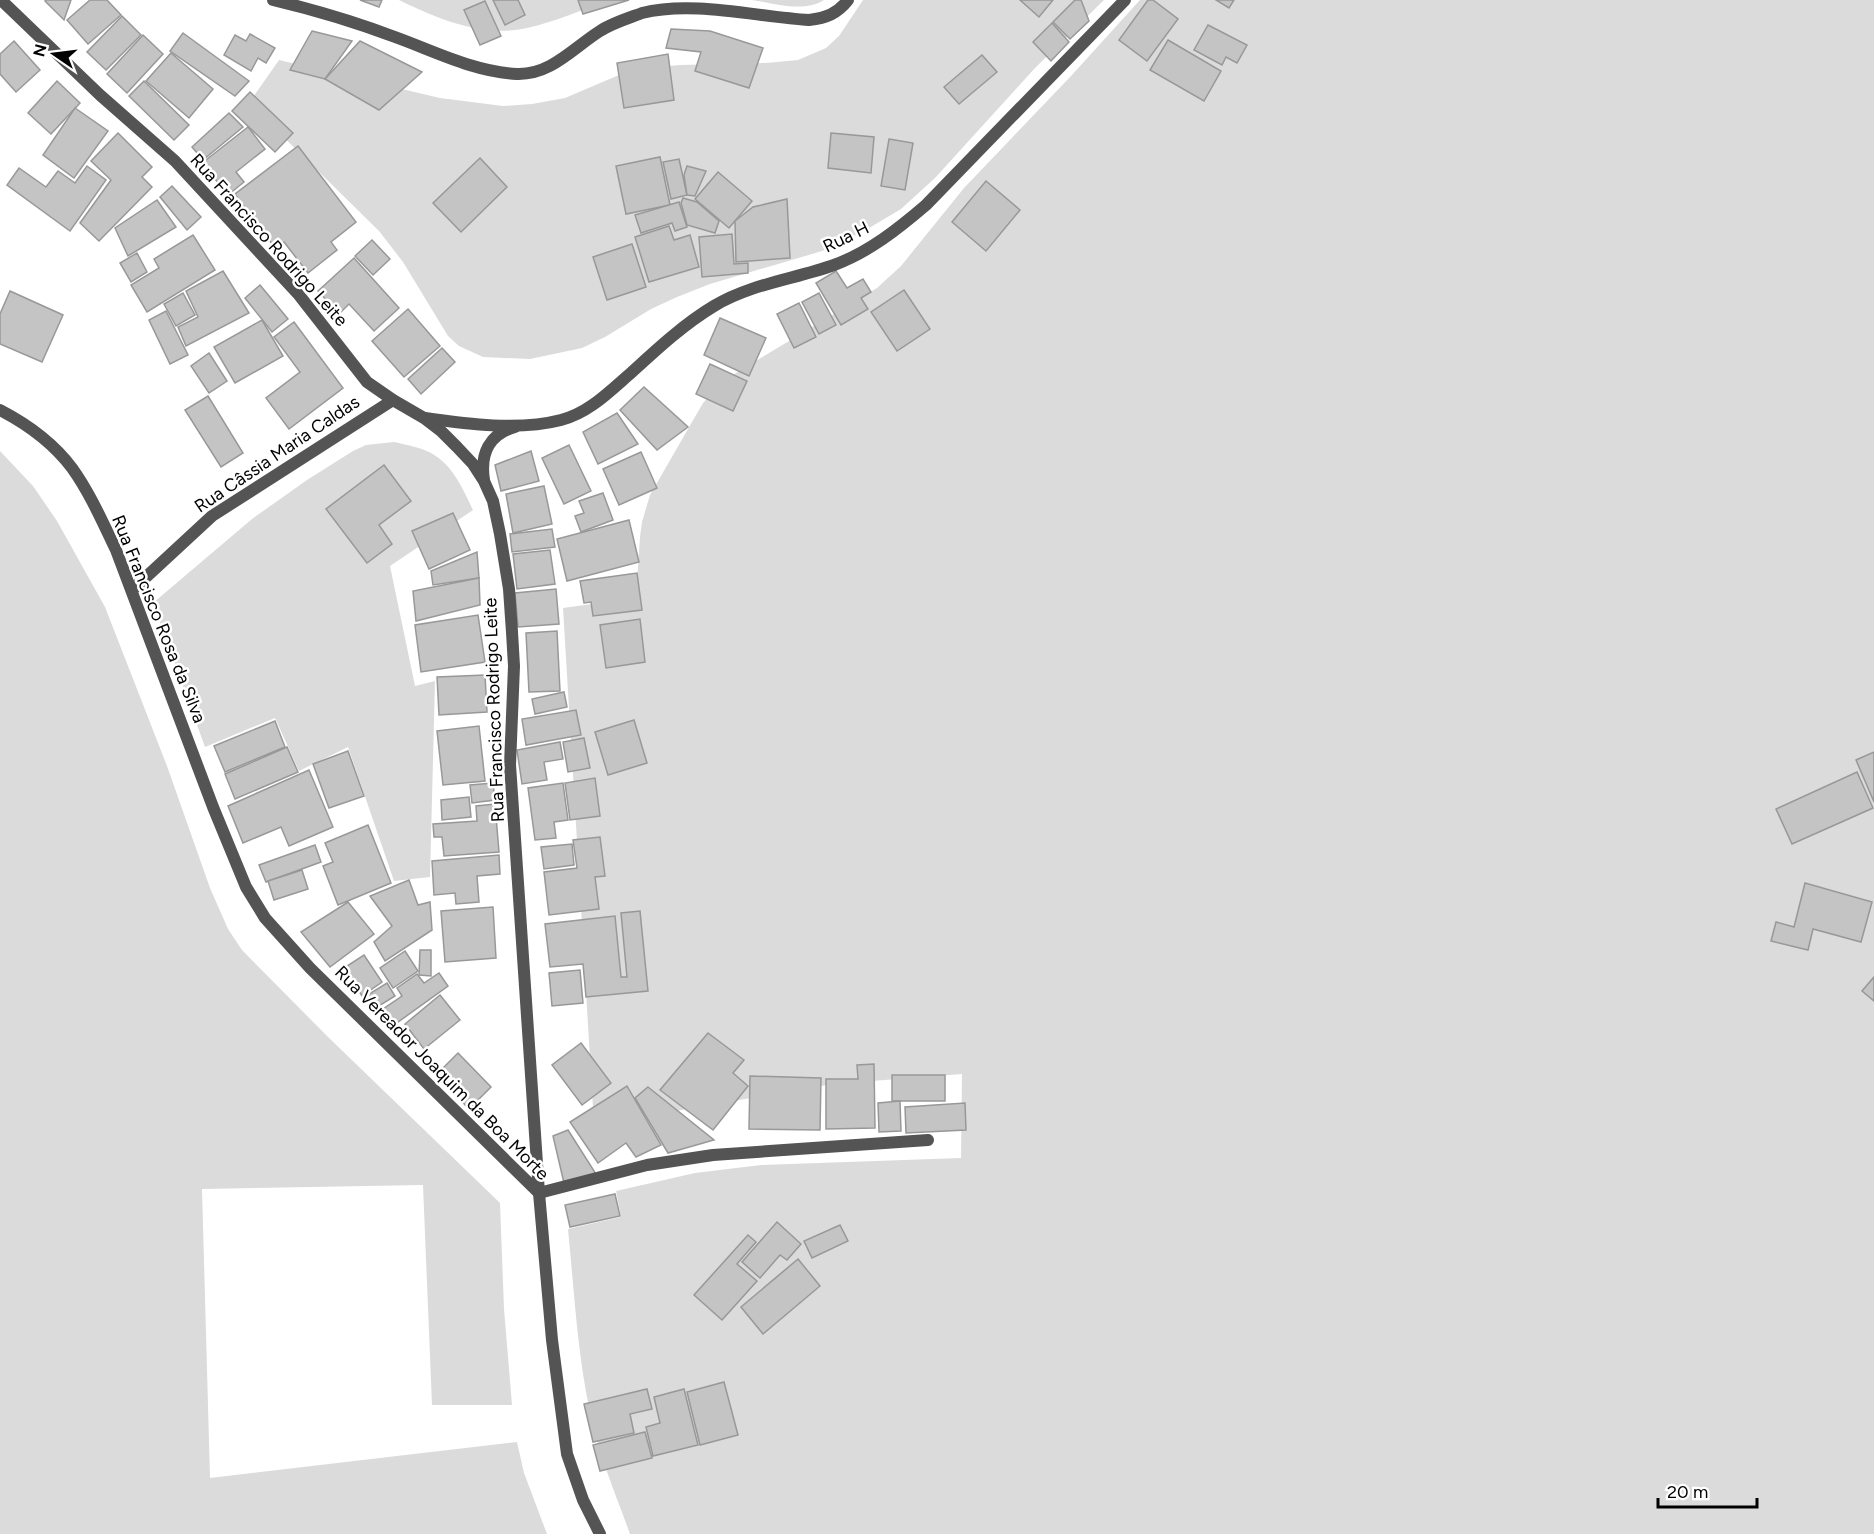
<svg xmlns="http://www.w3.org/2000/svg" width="1874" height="1534" font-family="Figtree,sans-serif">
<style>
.green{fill:#dbdbdb}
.building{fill:#c4c4c4;stroke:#989898;stroke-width:1.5}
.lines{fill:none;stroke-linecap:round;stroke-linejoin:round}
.minor{stroke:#545454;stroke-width:12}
.labels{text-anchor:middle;stroke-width:5;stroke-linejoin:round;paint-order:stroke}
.street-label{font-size:18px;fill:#000;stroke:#fff}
</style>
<rect width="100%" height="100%" fill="#fff"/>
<!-- green -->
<g class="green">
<path d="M 399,0 L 610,0 C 583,9 555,22 527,28 C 483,38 438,19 399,0 Z"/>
<path d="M 752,0 L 824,0 C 804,13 774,3 752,0 Z"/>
<polygon points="863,0 1104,0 1035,68 935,178 901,209 864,231 822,251 710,284 677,297 651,309 605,337 582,348 530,359 483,357 459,346 448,336 403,262 379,231 249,103 279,60 440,98 503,106 532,104 565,98 626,72 646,68 680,65 766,63 798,60 826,48 839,36"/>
<path d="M 1140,0 L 1874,0 L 1874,1534 L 630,1534 C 615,1492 597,1451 589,1407 C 577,1349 574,1289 568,1229 L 621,1217 L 616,1191 L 695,1173 L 761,1165 L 961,1158 L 962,1074 L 833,1084 L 594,1125 L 563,608 L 636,598 L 640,537 L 642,522 L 650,495 L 703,403 L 724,381 L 736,373 L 877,288 L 901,266 L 964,188 L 1071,76 Z"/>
<path d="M 394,442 C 407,445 420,447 431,453 C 453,465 463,489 473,510 L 390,566 L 415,686 L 435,681 L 430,877 L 394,881 L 348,747 L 299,771 L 275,718 L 205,747 L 153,603 L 252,519 L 307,480 L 353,451 L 366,445 Z"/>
<polygon points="0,451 33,486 57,521 105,607 167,766 210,888 228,929 242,950 327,1036 500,1203 504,1309 512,1405 432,1405 423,1185 202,1189 210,1478 517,1442 524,1473 547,1534 0,1534"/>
</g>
<!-- building -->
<g class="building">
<polygon points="46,0 71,0 64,20 45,1"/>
<polygon points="90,0 107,0 121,15 88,44 67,20"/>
<polygon points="360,0 382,0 379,7"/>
<polygon points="493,0 518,0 525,15 505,25"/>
<polygon points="578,0 629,0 583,14"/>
<polygon points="1020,0 1053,0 1039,17"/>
<polygon points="1075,0 1081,0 1089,21 1070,39 1053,22"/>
<polygon points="1148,0 1153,0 1178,19 1147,61 1119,40"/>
<polygon points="1216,0 1234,0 1229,8"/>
<polygon points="485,1 501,36 480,45 464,10"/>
<polygon points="122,16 141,35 106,70 87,52"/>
<polygon points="1052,23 1069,42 1051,61 1033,42"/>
<polygon points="1208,25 1247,45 1237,63 1226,57 1222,65 1194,50"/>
<polygon points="671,29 710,31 763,48 749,88 695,71 701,52 666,48"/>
<polygon points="312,31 352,41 325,79 290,70"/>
<polygon points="183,33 249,81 235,96 170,51"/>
<polygon points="250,34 275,48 266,63 258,58 251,71 224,55 235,35 246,41"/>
<polygon points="143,35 163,54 127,93 107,74"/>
<polygon points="1168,40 1221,71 1204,101 1150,70"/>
<polygon points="14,41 40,70 16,92 0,74 0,54"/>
<polygon points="360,41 422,72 379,110 325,79"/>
<polygon points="171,53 213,89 189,118 146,81"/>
<polygon points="668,54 674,100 624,108 617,63"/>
<polygon points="982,55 997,72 959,104 944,87"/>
<polygon points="57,81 80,103 51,134 28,113"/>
<polygon points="144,81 189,125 174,140 129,96"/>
<polygon points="250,92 293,133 275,152 232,111"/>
<polygon points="75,108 108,131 74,178 43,155"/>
<polygon points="229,113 243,127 203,160 192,147"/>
<polygon points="248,127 265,149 236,172 244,182 228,195 202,163"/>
<polygon points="118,133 152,167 142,177 152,187 99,241 80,223 111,180 91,161"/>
<polygon points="831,133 874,137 871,173 828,168"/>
<polygon points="889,139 913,143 905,190 881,186"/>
<polygon points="298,146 356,222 331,242 337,250 308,273 284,242 275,248 235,194"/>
<polygon points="660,157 670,205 626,214 616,166"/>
<polygon points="480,158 507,187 461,232 433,203"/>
<polygon points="679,159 687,195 671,199 663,162"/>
<polygon points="87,166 106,180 70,231 7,185 19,168 46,187 58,171 75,183"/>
<polygon points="687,166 706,171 695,196 687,195 684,175"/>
<polygon points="718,172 752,201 729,228 695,199"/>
<polygon points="986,181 1020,210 986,251 952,222"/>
<polygon points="172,186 201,217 187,230 160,197"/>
<polygon points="683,198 697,202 719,221 715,233 687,225 681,203"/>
<polygon points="787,199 790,258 736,262 735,221 753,207"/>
<polygon points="157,200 176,227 128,256 115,228"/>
<polygon points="679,202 687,227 675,231 672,223 641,233 635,215"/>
<polygon points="669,226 674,240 690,235 699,267 649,282 635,237"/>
<polygon points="732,234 734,264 748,263 748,273 702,277 699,237"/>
<polygon points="193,235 215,270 147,312 131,285 159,268 154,259"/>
<polygon points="372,240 390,259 373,275 355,256"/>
<polygon points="632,244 646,287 607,300 593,257"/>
<polygon points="137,253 147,272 131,282 120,263"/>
<polygon points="354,258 399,308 374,331 349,304 339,314 318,291"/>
<polygon points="223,271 249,313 186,346 178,327 198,317 186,291"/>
<polygon points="836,271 847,288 863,279 871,292 861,298 868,309 841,325 816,283"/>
<polygon points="260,285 288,319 272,332 245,298"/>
<polygon points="904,290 930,329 897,351 871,312"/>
<polygon points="10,291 63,315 42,362 0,344 0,314"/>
<polygon points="183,293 195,315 176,326 164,304"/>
<polygon points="819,293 836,325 819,334 802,302"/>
<polygon points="799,303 816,337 794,348 777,314"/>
<polygon points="408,309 440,346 404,377 372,341"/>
<polygon points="166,311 188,355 170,364 149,320"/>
<polygon points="720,318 766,338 749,376 704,355"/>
<polygon points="262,320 283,356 235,383 214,347"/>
<polygon points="294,322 343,388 289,429 266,398 300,372 274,337"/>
<polygon points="442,348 455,362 421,394 408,379"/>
<polygon points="209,353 227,381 209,393 191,366"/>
<polygon points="710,364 747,381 733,411 696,394"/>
<polygon points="644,387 688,427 657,450 620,410"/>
<polygon points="208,396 243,453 221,467 185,410"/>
<polygon points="617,413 638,444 598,464 583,432"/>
<polygon points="569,445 591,491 564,504 542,458"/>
<polygon points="531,451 539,481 501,491 495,465"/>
<polygon points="641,452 657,488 619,505 603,469"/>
<polygon points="384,465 411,501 379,525 392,544 367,563 326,509"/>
<polygon points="544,486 552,524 513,533 506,494"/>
<polygon points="603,493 613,520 581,532 575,516 584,513 579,501"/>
<polygon points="453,513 470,550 429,569 412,531"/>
<polygon points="629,520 639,562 567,581 557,539"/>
<polygon points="552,529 555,547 512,552 510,534"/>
<polygon points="550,550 555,584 517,589 513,554"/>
<polygon points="477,552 479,578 433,585 431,571"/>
<polygon points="637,573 642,610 593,616 591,602 584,603 580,581"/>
<polygon points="479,578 480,605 416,621 413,591"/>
<polygon points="556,589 559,624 518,627 515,593"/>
<polygon points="478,615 485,662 421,672 415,625"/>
<polygon points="640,619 645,662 606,668 600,625"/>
<polygon points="557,631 560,691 529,692 526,633"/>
<polygon points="485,675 487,712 439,715 437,677"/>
<polygon points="564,692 567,707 535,714 532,699"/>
<polygon points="576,710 581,735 526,745 522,719"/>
<polygon points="634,720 647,763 608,775 595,732"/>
<polygon points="275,721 285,747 225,772 214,746"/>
<polygon points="479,726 485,781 443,785 437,731"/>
<polygon points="584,738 590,768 568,772 563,742"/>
<polygon points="560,742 563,759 544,762 547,780 522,784 517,750"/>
<polygon points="287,747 298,772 235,799 225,774"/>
<polygon points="348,751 364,796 329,808 313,764"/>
<polygon points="1874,752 1874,802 1856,760"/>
<polygon points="309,770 333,827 289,846 281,827 243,843 228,806"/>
<polygon points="1857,772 1873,808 1792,844 1776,809"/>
<polygon points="595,778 600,816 570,820 565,783"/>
<polygon points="493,783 495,800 472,803 470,785"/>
<polygon points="563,783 568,820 554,822 556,838 535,840 528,788"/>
<polygon points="469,797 471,817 442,820 441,800"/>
<polygon points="495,804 499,852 444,856 442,837 434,837 433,824 477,821 476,806"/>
<polygon points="368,825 391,883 338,905 323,866 333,862 325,843"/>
<polygon points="600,837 605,876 595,877 599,909 549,915 544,872 577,868 573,840"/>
<polygon points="572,844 574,865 544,869 541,847"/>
<polygon points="315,845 321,862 266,882 259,865"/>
<polygon points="499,855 500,874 477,876 479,902 456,904 455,893 434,895 432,861"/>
<polygon points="302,870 308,889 274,900 268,881"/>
<polygon points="409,880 418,905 430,902 432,930 385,961 374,942 392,926 370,896"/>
<polygon points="1805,883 1872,902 1861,942 1813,929 1808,950 1771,941 1776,922 1794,927"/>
<polygon points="348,902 374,934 330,967 301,932"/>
<polygon points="493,907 496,958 445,962 441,911"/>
<polygon points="640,911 648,991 586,997 583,964 550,967 545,924 615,916 621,977 627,977 621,913"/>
<polygon points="420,950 431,950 431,976 419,975"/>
<polygon points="405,951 418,971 393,988 380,968"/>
<polygon points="364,955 382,982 362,996 344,968"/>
<polygon points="580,970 583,1003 552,1006 549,973"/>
<polygon points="439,973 448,986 394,1025 383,1009 402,996 397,988 417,974 424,983"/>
<polygon points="1874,977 1874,1001 1862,991"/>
<polygon points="387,983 395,996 374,1009 366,996"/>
<polygon points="440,995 460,1020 424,1049 405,1024"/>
<polygon points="708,1033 744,1060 733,1073 748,1086 713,1130 660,1090"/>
<polygon points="581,1043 611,1083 582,1105 552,1065"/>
<polygon points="458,1053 491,1087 469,1109 436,1075"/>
<polygon points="874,1064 875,1128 826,1129 826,1079 858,1079 857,1065"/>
<rect x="892" y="1075" width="53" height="26"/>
<polygon points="750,1076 821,1078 820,1130 749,1129"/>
<polygon points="627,1086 661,1145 636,1157 626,1143 598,1163 570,1122"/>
<polygon points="648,1087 714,1140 668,1153 635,1098"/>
<polygon points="900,1101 901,1131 879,1132 878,1103"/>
<polygon points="965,1103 966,1130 906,1133 905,1107"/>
<polygon points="568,1130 596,1174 564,1183 553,1136"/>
<polygon points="615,1194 620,1216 570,1227 565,1205"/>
<polygon points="777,1222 801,1244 787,1260 780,1255 760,1278 742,1262"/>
<polygon points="840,1225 848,1241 812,1258 804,1241"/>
<polygon points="748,1235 756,1242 737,1264 757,1281 722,1320 694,1295"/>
<polygon points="798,1259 820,1286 763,1334 741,1307"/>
<polygon points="724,1382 738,1435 700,1445 687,1392"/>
<polygon points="647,1389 652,1409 630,1414 634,1433 593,1442 584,1404"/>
<polygon points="684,1389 698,1445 653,1456 646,1427 660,1423 654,1397"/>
<polygon points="645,1432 652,1458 600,1471 593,1445"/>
</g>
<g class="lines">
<!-- minor -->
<g class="minor">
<polyline points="1,0 100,95 175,161 299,295 367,382 393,400 424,418 441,431 457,447 473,464 484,481 493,501 500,534 509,589 512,632 514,666 510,765 539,1193 552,1340 567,1454 583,1500 600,1534"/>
<path d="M 273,0 C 315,10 355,22 395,37 C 434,51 474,72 517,74 C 551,75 573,48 600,31 C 612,23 629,18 642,13 C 693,0 757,17 809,20 C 826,18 837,14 848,0"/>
<path d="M 0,410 C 27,424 54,444 72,468 C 90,493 103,523 116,550 L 213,807 L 246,887 L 265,918 L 310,968 L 539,1193"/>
<path d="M 425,418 C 467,424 519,431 561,420 C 589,413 610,391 632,372 C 657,349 684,324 714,306 C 750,284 795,279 834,265 C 869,252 898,229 926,205 L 1125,0"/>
<path d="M 484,480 C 480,454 489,434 515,427"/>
<polyline points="132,590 212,516 393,400"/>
<polyline points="539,1193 647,1165 713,1155 928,1140"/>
</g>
</g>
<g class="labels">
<!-- street labels -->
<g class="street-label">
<text transform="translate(846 237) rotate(-26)" y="6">Rua H</text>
<text transform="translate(269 240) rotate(48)" y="6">Rua Francisco Rodrigo Leite</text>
<text transform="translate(277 454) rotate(-34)" y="6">Rua Câssia Maria Caldas</text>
<text transform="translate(159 619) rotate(68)" y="6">Rua Francisco Rosa da Silva</text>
<text transform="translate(494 710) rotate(-92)" y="6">Rua Francisco Rodrigo Leite</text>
<text transform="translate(442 1073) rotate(45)" y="6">Rua Vereador Joaquim da Boa Morte</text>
</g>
</g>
<!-- north arrow -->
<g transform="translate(54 54) rotate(284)" stroke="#ffffff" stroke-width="4.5" paint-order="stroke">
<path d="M0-4.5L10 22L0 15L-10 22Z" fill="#000000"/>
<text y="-9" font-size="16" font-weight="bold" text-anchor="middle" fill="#000000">N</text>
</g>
<!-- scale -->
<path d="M1658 1498v9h99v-9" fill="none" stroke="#000000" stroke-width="3"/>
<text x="1667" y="1498" font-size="18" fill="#000000" stroke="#ffffff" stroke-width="4.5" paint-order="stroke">20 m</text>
</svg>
